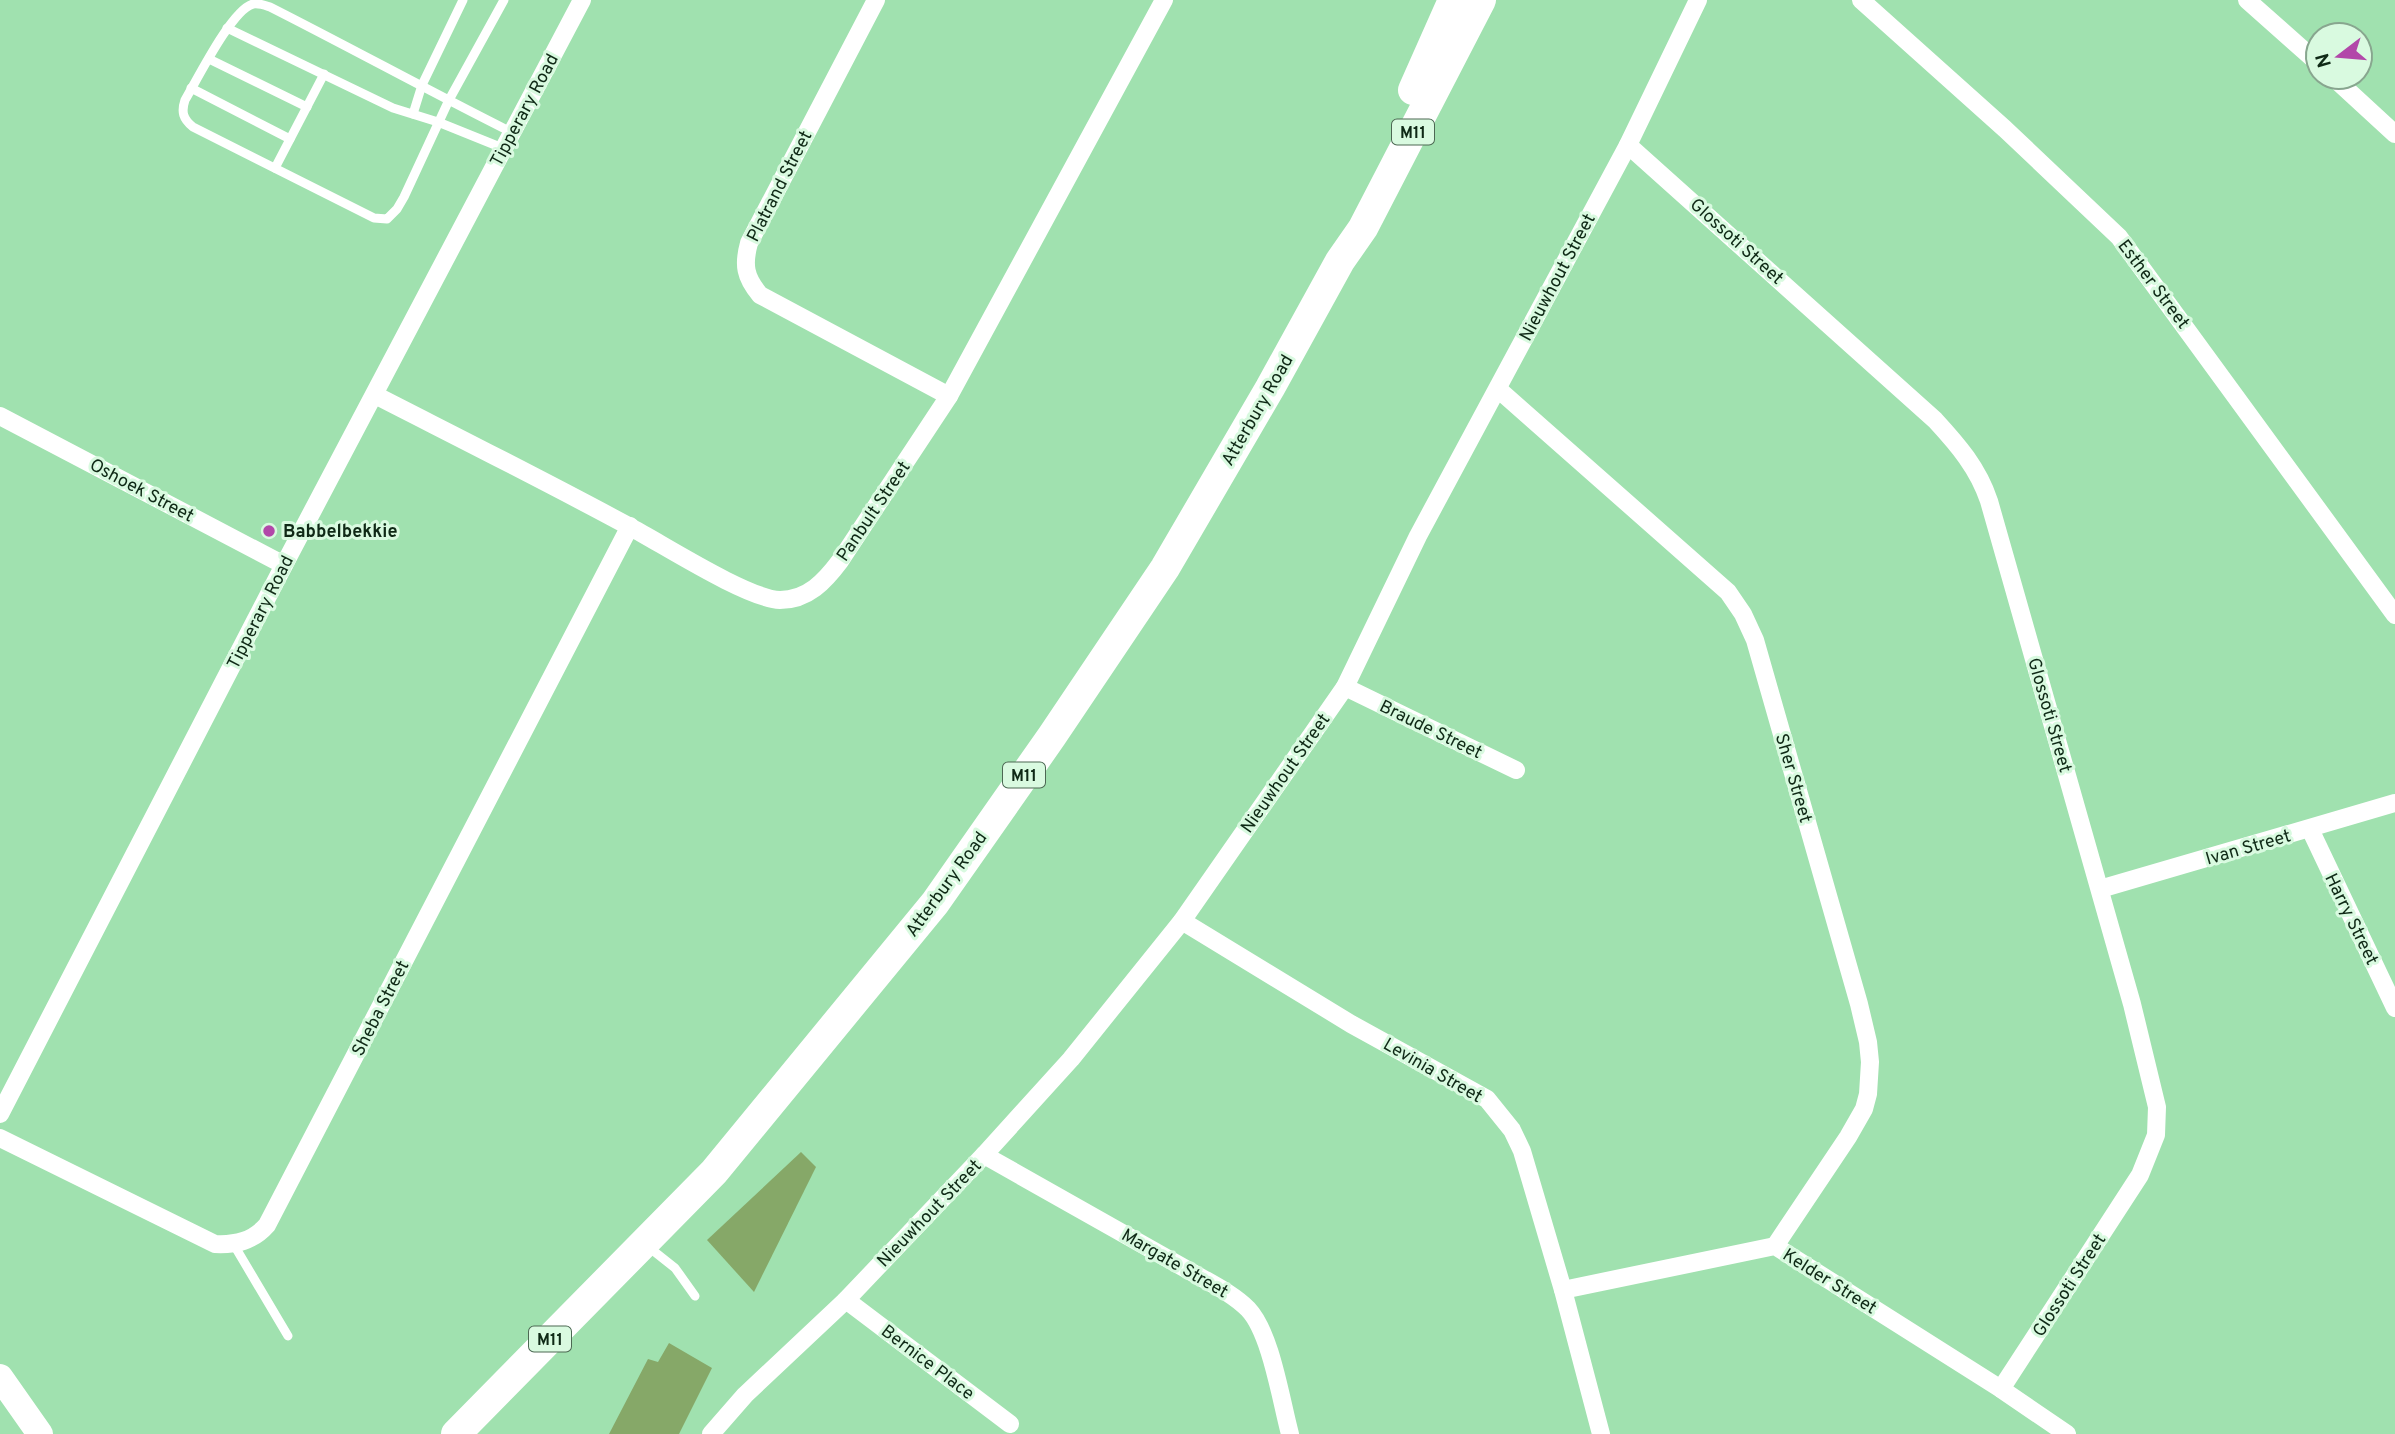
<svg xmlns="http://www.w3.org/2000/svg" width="2395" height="1434" font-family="Overpass,sans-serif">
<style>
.building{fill:#86a868}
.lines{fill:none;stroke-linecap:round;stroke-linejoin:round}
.lane{stroke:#fff;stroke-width:9}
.street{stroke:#fff;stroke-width:18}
.secondary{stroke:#fff;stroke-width:26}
.primary{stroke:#fff;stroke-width:30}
.poi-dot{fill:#b248a9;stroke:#d9fae0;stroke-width:2.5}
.labels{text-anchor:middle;stroke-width:6;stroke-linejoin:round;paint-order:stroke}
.shield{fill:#d9fae0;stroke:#4c6853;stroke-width:2}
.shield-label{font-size:16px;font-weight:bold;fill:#0f2916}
.street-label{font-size:18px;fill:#0f2916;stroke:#d9fae0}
.poi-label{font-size:18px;font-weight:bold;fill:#0f2916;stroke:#d9fae0;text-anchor:start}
</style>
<rect width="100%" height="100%" fill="#a0e1af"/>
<!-- building -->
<g class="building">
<polygon points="801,1152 816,1167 754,1292 707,1240"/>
<polygon points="669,1343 712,1368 679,1434 609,1434 648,1359 658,1362"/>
</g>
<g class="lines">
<!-- lane -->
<g class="lane">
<path d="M 504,0 L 449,100 L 404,197 L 397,209 L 387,219 L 374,218 L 193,127 C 183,119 181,112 185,100 C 197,80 232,9 253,4 C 259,3 264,5 270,7 C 351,48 431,92 513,133"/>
<polyline points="227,28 393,108 438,122 505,149"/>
<polyline points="209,59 307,107"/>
<polyline points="191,88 290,139"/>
<polyline points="413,114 422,85 463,0"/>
<polyline points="275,168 324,74"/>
<polyline points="234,1245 288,1336"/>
<polyline points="646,1245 675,1268 695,1296"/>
</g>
<!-- street -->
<g class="street">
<path d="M 876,0 L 749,243 C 743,265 745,277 760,295 L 949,396"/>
<polyline points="1861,0 2005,129 2119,237 2395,615"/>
<polyline points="2247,0 2318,63"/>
<polyline points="2333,77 2395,134"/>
<path d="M 1628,145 L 1935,420 C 1958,445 1978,468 1989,501 L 2132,1004 L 2157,1107 L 2156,1135 L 2140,1175 L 2001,1389"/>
<polyline points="1498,389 1728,592 1743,614 1755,640 1859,1004 1868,1042 1870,1062 1868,1094 1864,1109 1848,1137 1775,1246"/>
<path d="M 375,395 C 461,439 547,482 632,528 C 664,545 748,599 780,600 C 808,600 825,581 840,561 L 949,396 L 1164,0"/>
<polyline points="0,416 284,565"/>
<polyline points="1345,687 1516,770"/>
<polyline points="2310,829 2395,1008"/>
<polyline points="2100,889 2395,803"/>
<polyline points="1182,921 1351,1024 1487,1099 1512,1130 1522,1151 1563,1290 1601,1434"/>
<polyline points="0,1114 284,565 582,0"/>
<path d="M 0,1138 L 215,1244 C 236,1245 253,1241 267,1225 L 630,526"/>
<path d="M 984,1155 L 1202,1278 C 1218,1287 1235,1296 1248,1309 C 1271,1333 1281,1401 1290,1434"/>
<polyline points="1563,1290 1775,1246 2001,1389 2067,1434"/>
<polyline points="846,1300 1010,1424"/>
<polyline points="711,1434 745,1395 846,1300 984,1155 1071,1059 1182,921 1345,687 1418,536 1628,145 1698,0"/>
</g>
<!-- secondary -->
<polyline class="secondary" points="0,1377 40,1434"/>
<!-- primary -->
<g class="primary">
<polyline points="1413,90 1453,0"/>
<polyline points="456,1434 714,1172 935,903 1052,736 1165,568 1270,388 1340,261 1363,228 1481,0"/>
</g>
</g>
<!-- markers -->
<circle class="poi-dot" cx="269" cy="531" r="7"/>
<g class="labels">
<!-- shield labels -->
<g class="shield">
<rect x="1392" y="119.5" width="42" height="25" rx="5"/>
<rect x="1003" y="762.5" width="42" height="25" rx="5"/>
<rect x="529" y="1326.5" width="42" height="25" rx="5"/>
</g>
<g class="shield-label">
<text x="1413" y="138">M11</text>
<text x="1024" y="781">M11</text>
<text x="550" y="1345">M11</text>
</g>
<!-- street labels -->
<g class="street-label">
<text transform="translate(524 110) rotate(-62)" y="6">Tipperary Road</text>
<text transform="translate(779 186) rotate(-63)" y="6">Platrand Street</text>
<text transform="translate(1737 241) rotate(42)" y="6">Glossoti Street</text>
<text transform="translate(1557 277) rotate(-62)" y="6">Nieuwhout Street</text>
<text transform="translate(2154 284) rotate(53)" y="6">Esther Street</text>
<text transform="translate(1257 410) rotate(-60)" y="6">Atterbury Road</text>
<text transform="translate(142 490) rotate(28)" y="6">Oshoek Street</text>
<text transform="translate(873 511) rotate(-56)" y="6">Panbult Street</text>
<text transform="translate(260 612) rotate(-63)" y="6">Tipperary Road</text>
<text transform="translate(2050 715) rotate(74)" y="6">Glossoti Street</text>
<text transform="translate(1431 729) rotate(26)" y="6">Braude Street</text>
<text transform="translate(1285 773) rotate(-55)" y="6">Nieuwhout Street</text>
<text transform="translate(1794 778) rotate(74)" y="6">Sher Street</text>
<text transform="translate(2248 847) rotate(-16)" y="6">Ivan Street</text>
<text transform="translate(946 884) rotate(-54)" y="6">Atterbury Road</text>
<text transform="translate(2352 919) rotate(64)" y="6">Harry Street</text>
<text transform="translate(380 1008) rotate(-63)" y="6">Sheba Street</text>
<text transform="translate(1433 1070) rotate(30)" y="6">Levinia Street</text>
<text transform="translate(929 1213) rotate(-46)" y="6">Nieuwhout Street</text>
<text transform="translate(1175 1263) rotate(30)" y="6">Margate Street</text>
<text transform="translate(1830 1281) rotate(32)" y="6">Kelder Street</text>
<text transform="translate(2069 1285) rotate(-57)" y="6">Glossoti Street</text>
<text transform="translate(928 1362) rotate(37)" y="6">Bernice Place</text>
</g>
<!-- poi labels -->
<g class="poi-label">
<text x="283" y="537">Babbelbekkie</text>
</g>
</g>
<!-- north arrow -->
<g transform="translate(2339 56) rotate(254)"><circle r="33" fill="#d9fae0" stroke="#88a68f" stroke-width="2"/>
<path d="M0-5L12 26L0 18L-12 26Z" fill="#b248a9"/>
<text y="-10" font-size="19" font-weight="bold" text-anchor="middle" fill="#0f2916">N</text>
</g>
</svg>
